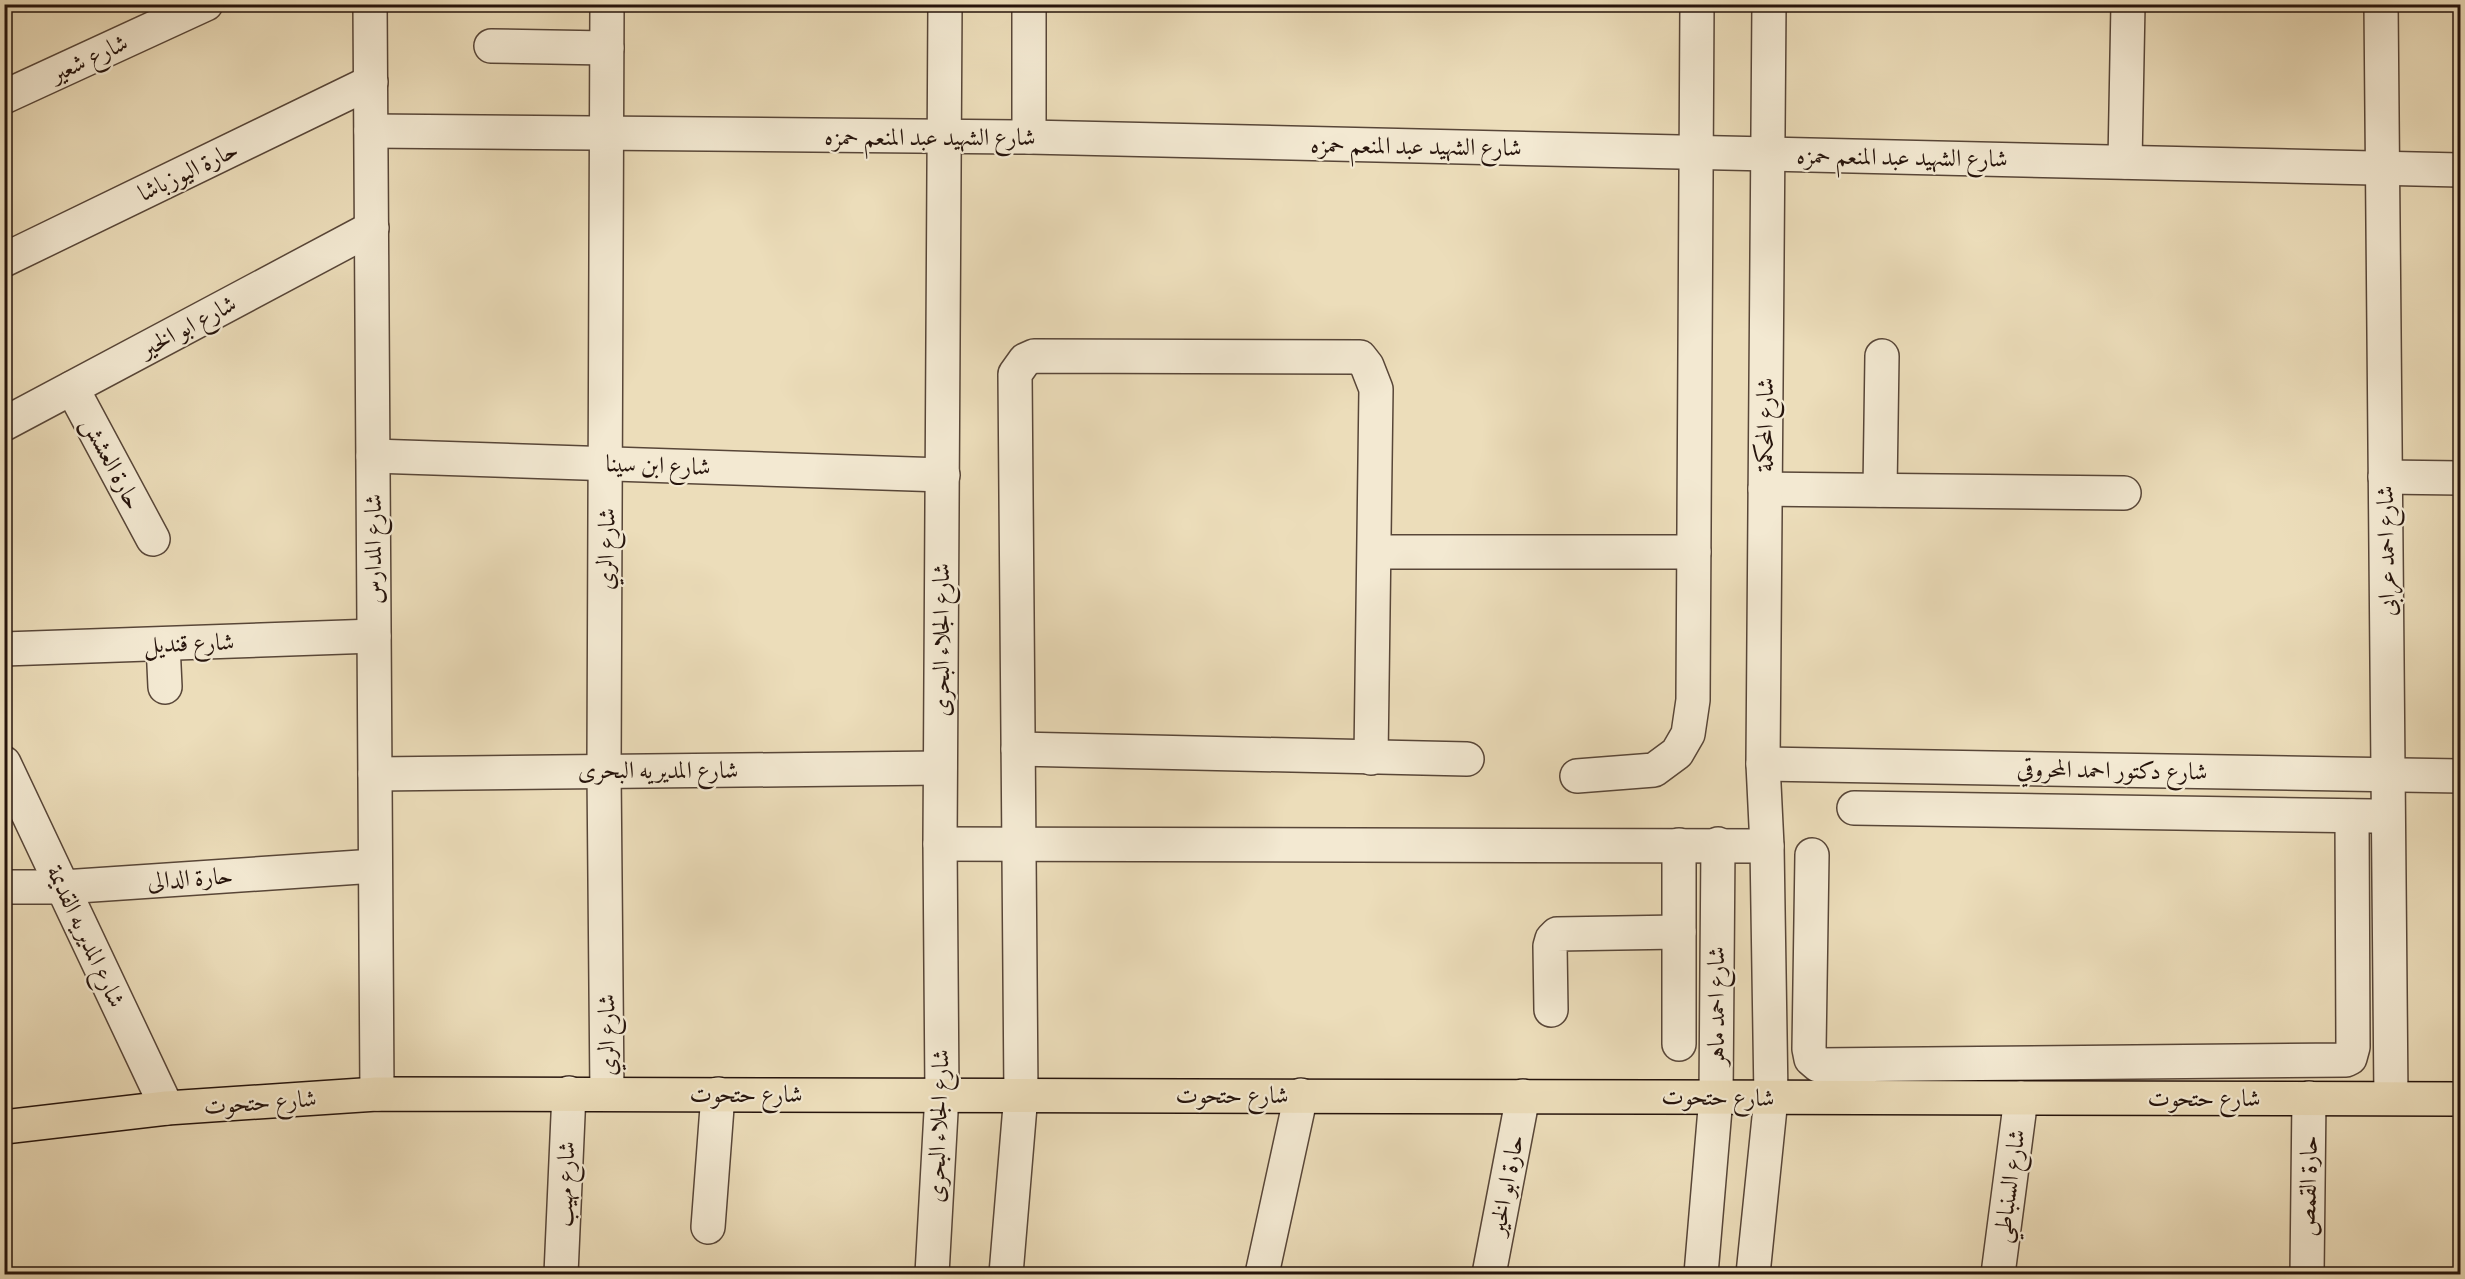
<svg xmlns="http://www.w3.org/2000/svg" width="2465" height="1279" font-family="Alegreya,Amiri,serif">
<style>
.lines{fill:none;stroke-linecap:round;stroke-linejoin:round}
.minor-casing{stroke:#584638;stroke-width:36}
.major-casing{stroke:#26140c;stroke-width:36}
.minor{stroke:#f3e9d2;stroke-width:33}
.major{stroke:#ecddba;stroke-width:33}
.labels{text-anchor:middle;stroke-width:4.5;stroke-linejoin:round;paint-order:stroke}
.street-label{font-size:24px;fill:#26140c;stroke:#f3e9d2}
</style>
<rect width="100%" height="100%" fill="#ecddba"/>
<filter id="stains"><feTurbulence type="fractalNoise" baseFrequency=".00333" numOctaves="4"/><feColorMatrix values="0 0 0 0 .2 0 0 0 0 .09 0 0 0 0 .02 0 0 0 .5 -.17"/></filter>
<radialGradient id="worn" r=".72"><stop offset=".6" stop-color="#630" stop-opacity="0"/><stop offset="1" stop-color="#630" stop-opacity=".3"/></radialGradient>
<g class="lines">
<!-- minor casing -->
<g class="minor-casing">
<g id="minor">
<polyline points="370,4 377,1094"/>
<polyline points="607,4 604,771 607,1094"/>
<polyline points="1029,4 1029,137"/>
<polyline points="2381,4 2391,1098"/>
<polyline points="491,46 607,48"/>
<polyline points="4,97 206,4"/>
<polyline points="371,131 1029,137 2460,170"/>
<polyline points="2125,162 2128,4"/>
<polyline points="4,260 371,82"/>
<polyline points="72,388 153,539"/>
<polyline points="4,424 372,228"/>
<polyline points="373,456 943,475"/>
<polyline points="2385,477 2460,478"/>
<polyline points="1765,489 2124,493"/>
<polyline points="1880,490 1882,356"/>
<polyline points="1375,552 1694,552"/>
<polyline points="163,644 165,687"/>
<polyline points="4,649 374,636"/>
<polyline points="1018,749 1467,759"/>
<polyline points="4,763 167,1108"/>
<polyline points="1763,764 2460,776"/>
<polyline points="375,774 940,768"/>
<polyline points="1577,776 1654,770 1677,753 1688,734 1693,700 1697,4"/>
<polyline points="1854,808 2372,816"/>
<polyline points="940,844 1767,846"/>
<polyline points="1812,855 1809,1049 1811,1059 1818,1065 2346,1060 2350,1058 2353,1047 2352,816"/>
<polyline points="4,887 63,887 375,866"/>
<polyline points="1551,1010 1550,946 1552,939 1557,934 1679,932"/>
<polyline points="1679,1044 1679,845"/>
<polyline points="708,1227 718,1094"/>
<polyline points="561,1274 569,1093"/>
<polyline points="932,1274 942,1094 940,844 945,4"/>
<polyline points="1006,1274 1021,1094 1015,374 1025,360 1034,356 1360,357 1367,366 1376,389 1371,758"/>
<polyline points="1262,1274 1301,1095"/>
<polyline points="1489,1274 1523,1096"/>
<polyline points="1701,1274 1716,1097 1718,844"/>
<polyline points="1753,1274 1771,1098 1767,846 1763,764 1769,4"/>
<polyline points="1998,1274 2021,1098"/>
<polyline points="2307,1274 2309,1098"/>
</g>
</g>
<!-- major casing -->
<g class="major-casing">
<polyline id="major" points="4,1127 167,1108 377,1094 2460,1099"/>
</g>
<!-- minor -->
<use href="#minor" class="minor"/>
<!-- major -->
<use href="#major" class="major"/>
</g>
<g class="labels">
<!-- street labels -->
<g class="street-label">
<text transform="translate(89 58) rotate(-25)" y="8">شارع شعير</text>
<text x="930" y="145">شارع الشهيد عبد المنعم حمزه</text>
<text transform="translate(1416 146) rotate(1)" y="8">شارع الشهيد عبد المنعم حمزه</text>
<text transform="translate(1902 157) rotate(1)" y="8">شارع الشهيد عبد المنعم حمزه</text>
<text transform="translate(188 171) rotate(-26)" y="8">حارة اليوزباشا</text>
<text transform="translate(188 326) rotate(-28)" y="8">شارع ابو الخير</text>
<text transform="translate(1765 425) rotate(-90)" y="8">شارع المحكمة</text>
<text transform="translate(112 463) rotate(62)" y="8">حارة العشش</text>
<text transform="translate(658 465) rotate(2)" y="8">شارع ابن سينا</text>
<text transform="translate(373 549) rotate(-90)" y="8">شارع المدارس</text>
<text transform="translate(606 549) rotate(-89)" y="8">شارع الري</text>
<text transform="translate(2386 551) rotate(-91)" y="8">شارع احمد عرابى</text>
<text transform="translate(941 640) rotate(-90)" y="8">شارع الجلاء البحرى</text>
<text transform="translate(189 643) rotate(-2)" y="8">شارع قنديل</text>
<text x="658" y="778">شارع المديريه البحرى</text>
<text transform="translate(2112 770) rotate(1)" y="8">شارع دكتور احمد المحروقي</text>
<text transform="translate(190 878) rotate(-4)" y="8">حارة الدالى</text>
<text transform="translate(86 936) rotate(65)" y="8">شارع المديريه القديمة</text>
<text transform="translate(1716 1006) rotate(-90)" y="8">شارع احمد ماهر</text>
<text transform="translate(607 1035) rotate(-91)" y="8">شارع الري</text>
<text x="746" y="1102">شارع حتحوت</text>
<text x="1232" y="1103">شارع حتحوت</text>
<text transform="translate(1718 1097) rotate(1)" y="8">شارع حتحوت</text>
<text x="2204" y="1106">شارع حتحوت</text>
<text transform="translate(260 1102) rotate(-4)" y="8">شارع حتحوت</text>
<text transform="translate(938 1126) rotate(-88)" y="8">شارع الجلاء البحرى</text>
<text transform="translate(565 1184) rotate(-88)" y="8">شارع مهيب</text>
<text transform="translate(1506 1185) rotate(-79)" y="8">حارة ابو الخير</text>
<text transform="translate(2009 1186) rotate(-82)" y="8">شارع السنباطي</text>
<text transform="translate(2308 1186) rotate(-89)" y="8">حارة القمص</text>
</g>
</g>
<!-- margin -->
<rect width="2465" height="1279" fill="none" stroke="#ecddba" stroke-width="24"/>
<rect x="6" y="6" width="2453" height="1267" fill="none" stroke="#26140c" stroke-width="3"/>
<rect x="12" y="12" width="2441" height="1255" fill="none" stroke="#26140c" stroke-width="1.5"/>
<rect width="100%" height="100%" filter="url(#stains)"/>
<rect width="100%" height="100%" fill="url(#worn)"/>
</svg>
